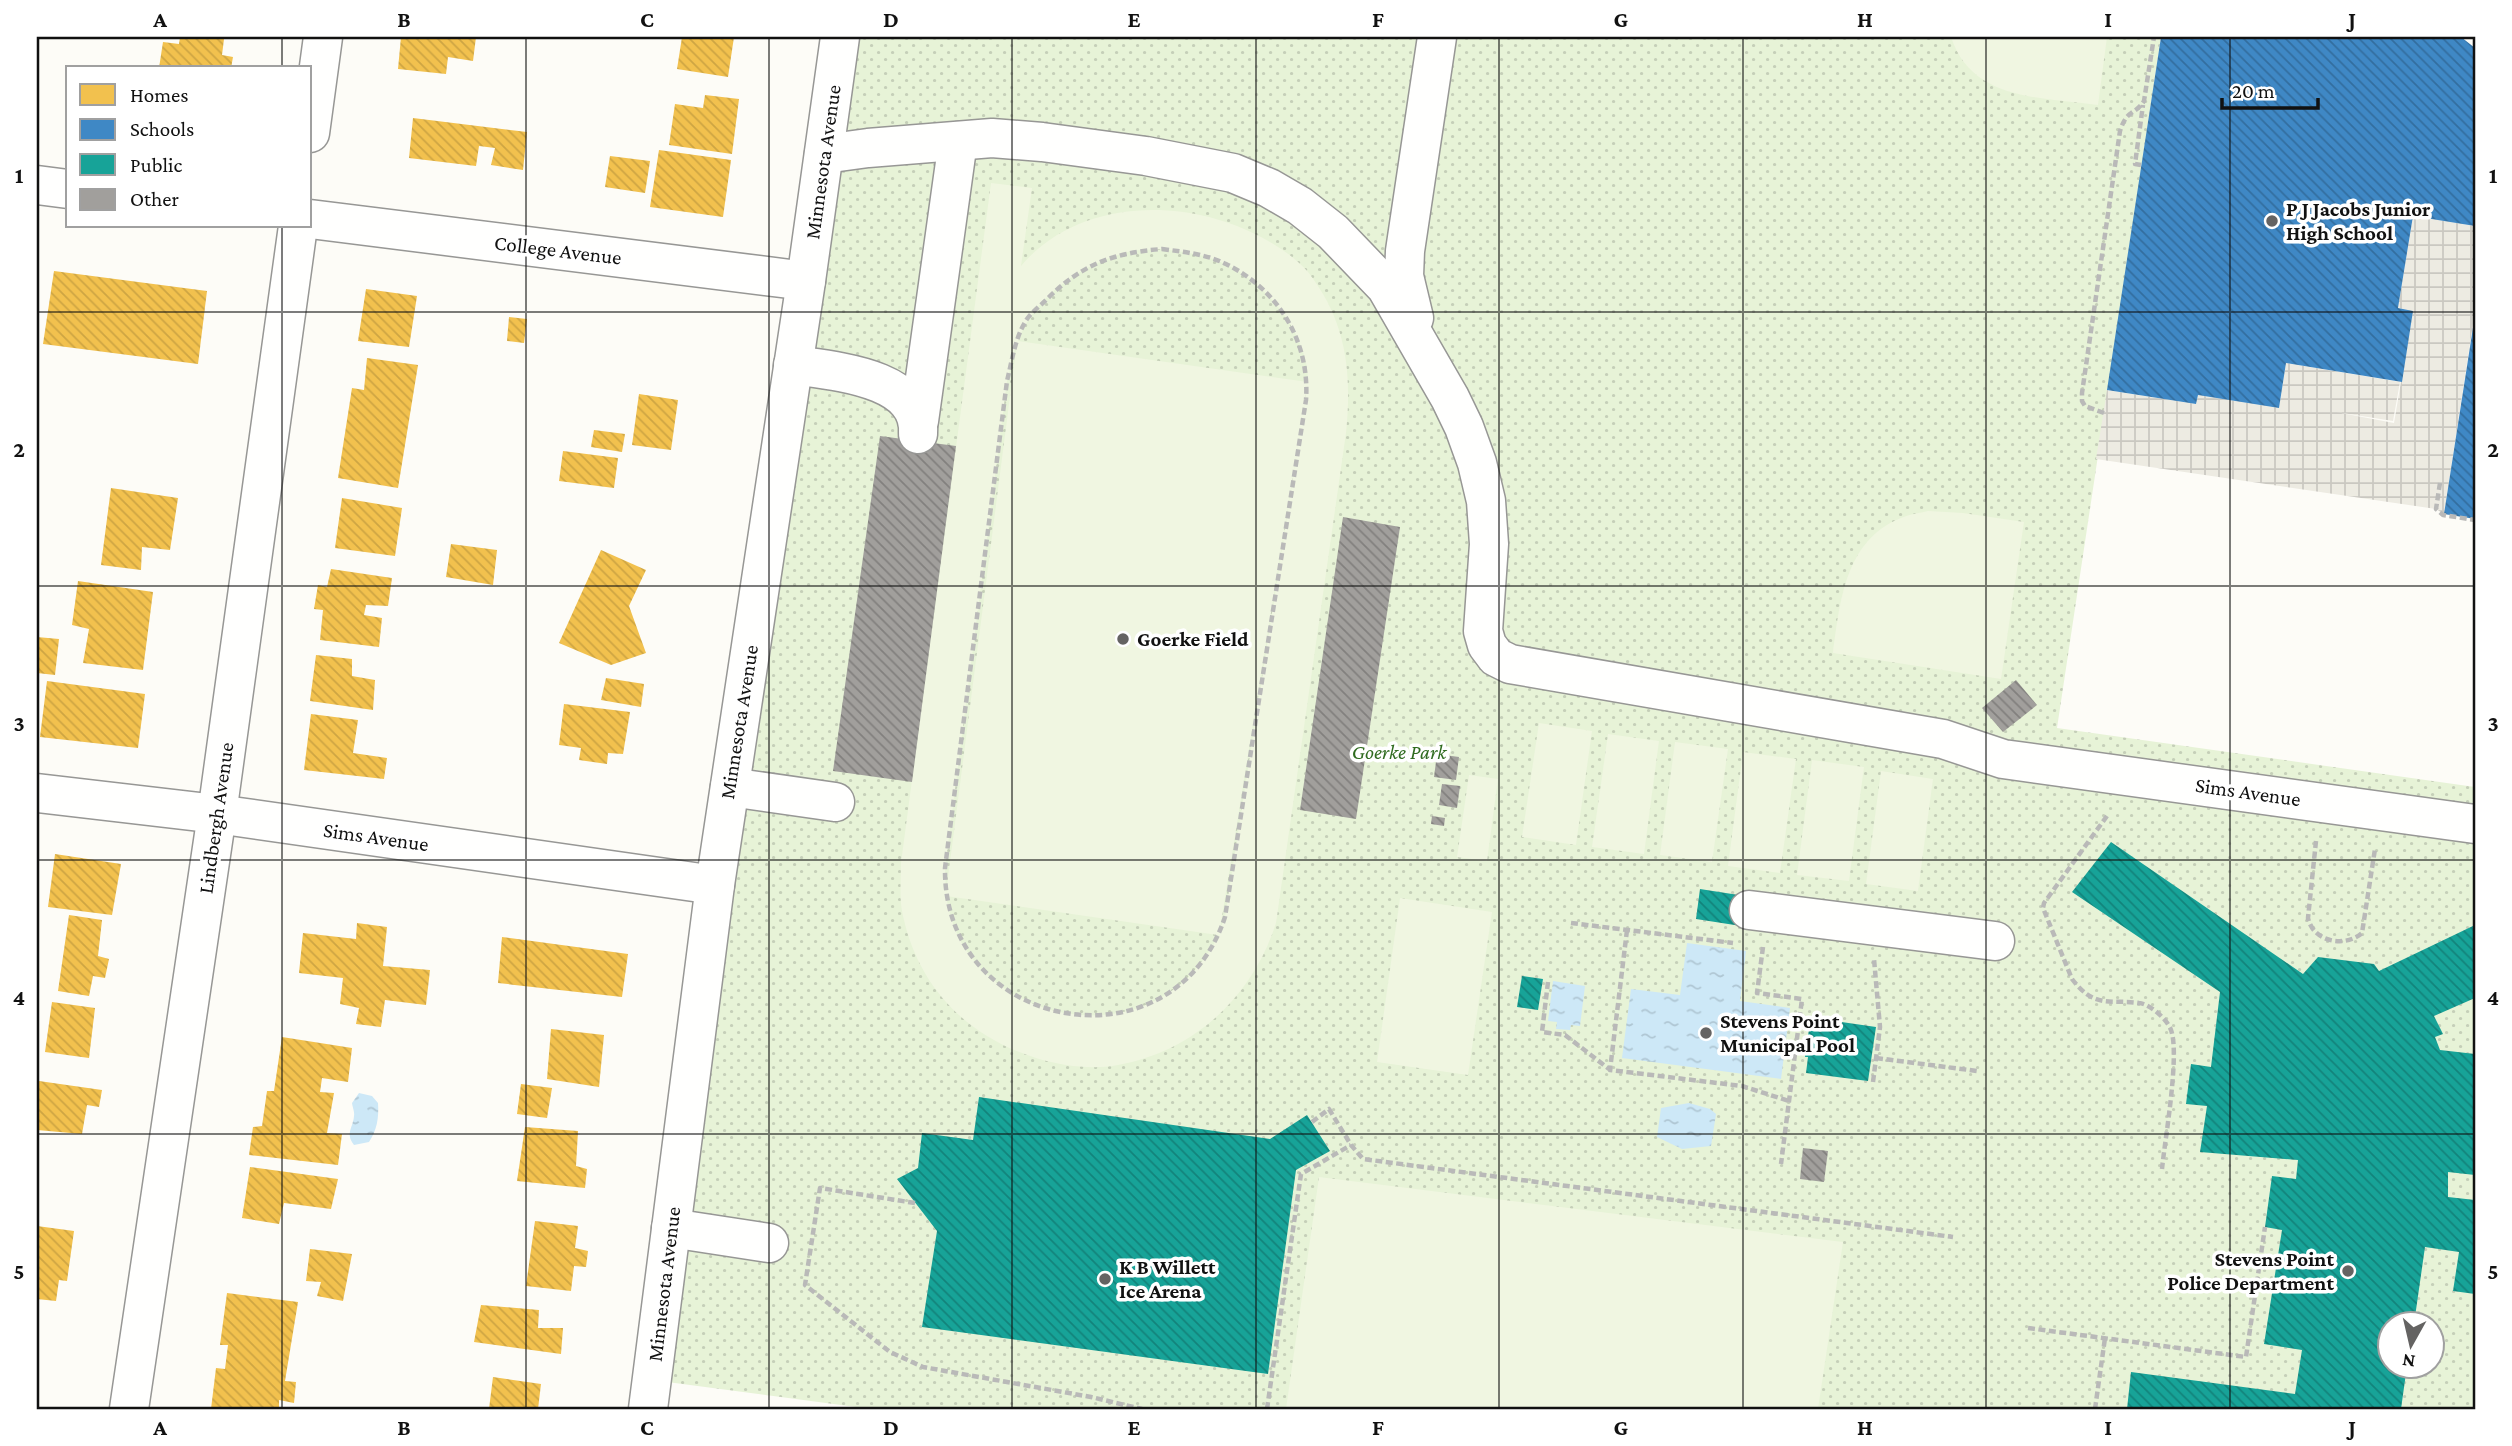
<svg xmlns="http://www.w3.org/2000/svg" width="2512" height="1446" font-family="'Crimson Pro',serif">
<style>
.park{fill:url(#park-dots);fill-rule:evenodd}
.pitch{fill:#f0f6e1;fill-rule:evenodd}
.plaza{fill:url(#plaza-grid)}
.water{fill:url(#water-ripples)}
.homes{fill:url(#homes-back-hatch)}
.schools{fill:url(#schools-back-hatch)}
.public{fill:url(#public-back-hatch)}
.building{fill:url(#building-back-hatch)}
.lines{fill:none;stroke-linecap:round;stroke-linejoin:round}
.minor-casing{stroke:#979795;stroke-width:41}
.path{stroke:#b9b9b8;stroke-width:4.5;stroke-dasharray:7 3.5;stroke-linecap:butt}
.minor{stroke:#fffffe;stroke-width:38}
.grid{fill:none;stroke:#111;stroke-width:2;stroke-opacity:0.55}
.poi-dot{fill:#646362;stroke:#fff;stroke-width:2.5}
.labels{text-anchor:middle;stroke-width:7;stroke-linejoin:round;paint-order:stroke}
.street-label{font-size:21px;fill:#111;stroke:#fff}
.poi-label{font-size:21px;font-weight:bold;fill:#111;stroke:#fff;text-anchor:start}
.park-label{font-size:21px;font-style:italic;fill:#2f6b1f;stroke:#fff}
.neatline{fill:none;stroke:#111;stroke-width:2.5}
.grid-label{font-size:23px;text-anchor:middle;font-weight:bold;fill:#111}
</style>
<defs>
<pattern id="park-dots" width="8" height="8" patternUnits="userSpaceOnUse" patternTransform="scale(1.75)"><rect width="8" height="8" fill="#e7f3d7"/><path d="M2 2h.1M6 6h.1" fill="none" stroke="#c5cfb8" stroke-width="1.8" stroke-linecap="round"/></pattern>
<pattern id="plaza-grid" width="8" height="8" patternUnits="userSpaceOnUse" patternTransform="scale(1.75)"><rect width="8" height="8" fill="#edebe2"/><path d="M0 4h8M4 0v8" fill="none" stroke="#cac8c1"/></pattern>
<pattern id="water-ripples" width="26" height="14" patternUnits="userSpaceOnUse" patternTransform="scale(1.75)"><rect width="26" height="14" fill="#cde8f7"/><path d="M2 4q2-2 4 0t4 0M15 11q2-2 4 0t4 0" fill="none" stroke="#afc6d3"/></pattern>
<pattern id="homes-back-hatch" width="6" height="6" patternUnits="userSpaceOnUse" patternTransform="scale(1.75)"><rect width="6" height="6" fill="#f2c14e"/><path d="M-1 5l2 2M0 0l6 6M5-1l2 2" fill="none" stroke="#cea543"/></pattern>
<pattern id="schools-back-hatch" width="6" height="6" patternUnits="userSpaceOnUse" patternTransform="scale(1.75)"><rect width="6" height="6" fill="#3f88c5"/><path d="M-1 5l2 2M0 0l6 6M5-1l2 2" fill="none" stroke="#336e9f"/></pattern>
<pattern id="public-back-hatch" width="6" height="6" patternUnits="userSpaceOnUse" patternTransform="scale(1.75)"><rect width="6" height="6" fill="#17a398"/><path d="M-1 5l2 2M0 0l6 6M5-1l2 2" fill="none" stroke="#13837b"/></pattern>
<pattern id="building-back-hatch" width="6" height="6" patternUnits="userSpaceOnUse" patternTransform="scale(1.75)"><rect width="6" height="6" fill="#a19f9c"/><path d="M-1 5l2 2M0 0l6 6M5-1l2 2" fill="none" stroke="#82807e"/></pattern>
</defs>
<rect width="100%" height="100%" fill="#fdfcf7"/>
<!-- park -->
<path class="park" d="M 840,37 L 2161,37 L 2057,728 L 2475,787 L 2475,1409 L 871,1409 L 652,1380 ZM 2390,1324 L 2432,1324 L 2432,1366 L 2390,1366 Z"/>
<!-- pitch -->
<g class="pitch">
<path d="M 1951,37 L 2107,37 L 2098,105 C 2041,97 1972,101 1951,37 Z"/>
<path d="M 991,183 L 1032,188 L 1021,266 C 1079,197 1187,197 1261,237 C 1278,246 1296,258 1308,272 C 1347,322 1352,373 1346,433 L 1276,923 C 1253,996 1195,1051 1118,1065 C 1093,1070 1064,1066 1039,1059 C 969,1038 919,989 903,916 C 899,899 901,881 901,863 ZM 1162,249 C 1184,252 1205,254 1225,264 C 1266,283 1309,335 1308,382 L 1018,341 C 1034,297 1080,266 1124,253 C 1136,249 1150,250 1162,249 ZM 1015,349 L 1016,350 L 946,893 L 945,868 L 1007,381 ZM 1306,394 L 1225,917 L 1220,929 L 1306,395 ZM 946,896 L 1218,935 L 1219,936 C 1209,952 1197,970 1183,982 C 1115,1041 1005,1018 961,942 C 953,927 949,912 946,896 Z"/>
<path d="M 1928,511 L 1963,513 L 2024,522 L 2001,679 L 1833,653 C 1840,602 1845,540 1901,518 C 1910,514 1920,513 1928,511 Z"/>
<polygon points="1539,723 1592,731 1576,845 1522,837"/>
<polygon points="1608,734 1659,741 1644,854 1592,847"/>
<polygon points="1675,742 1728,749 1712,862 1660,855"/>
<polygon points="1743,752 1796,759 1780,873 1728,866"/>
<polygon points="1812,760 1864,767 1849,881 1797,875"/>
<polygon points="1881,771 1933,779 1918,891 1866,884"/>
<polygon points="1469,775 1498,779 1487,861 1457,857"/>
<polygon points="1400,898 1492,912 1468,1075 1377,1062"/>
<polygon points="1319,1177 1843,1242 1818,1409 1286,1409"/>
</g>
<!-- plaza -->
<polygon class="plaza" points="2413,216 2475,226 2475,311 2444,514 2436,509 2096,459 2107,390 2196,404 2198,395 2279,408 2286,363 2400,382 2393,421 2336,412 2394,423 2413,311 2398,308"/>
<!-- water -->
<g class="water">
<polygon points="1687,943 1746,951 1740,1001 1790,1008 1781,1079 1622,1058 1631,989 1680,995"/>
<polygon points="1553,981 1585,986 1580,1026 1571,1025 1570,1030 1556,1029 1557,1022 1548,1021"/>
<path d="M 359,1093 L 372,1096 L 378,1103 C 379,1118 377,1130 369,1142 L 354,1145 C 345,1133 353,1128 354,1116 C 355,1113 352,1105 352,1103 Z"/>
<polygon points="1689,1103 1710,1109 1716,1114 1711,1146 1682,1149 1657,1137 1661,1108"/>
</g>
<!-- homes -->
<g class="homes">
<polygon points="180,37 224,39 222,55 233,57 231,68 159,68 163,42 179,44"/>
<polygon points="401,37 476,37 473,61 448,57 446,74 398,69"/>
<polygon points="682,37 734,37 728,77 677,69"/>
<polygon points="705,95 739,99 732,154 669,145 675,104 703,108"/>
<polygon points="413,118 527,132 523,170 491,165 495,148 479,146 476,166 409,158"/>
<polygon points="659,150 731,160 723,217 650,207"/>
<polygon points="610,156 650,161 645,193 605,187"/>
<polygon points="54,271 207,291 198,364 43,344"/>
<polygon points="366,289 417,296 409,347 358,341"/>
<polygon points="509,317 527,319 524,343 507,341"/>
<polygon points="367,358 418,365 398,488 338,478 352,388 364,390"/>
<polygon points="639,394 678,400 671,450 632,445"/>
<polygon points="594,430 625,434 622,452 591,447"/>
<polygon points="563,451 618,458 614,488 559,481"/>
<polygon points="111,488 178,498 170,550 142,547 141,570 101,565"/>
<polygon points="342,498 402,508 395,556 335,548"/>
<polygon points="451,544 497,550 493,585 446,577"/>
<polygon points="601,550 646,570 629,606 646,653 611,665 559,643"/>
<polygon points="331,569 392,578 388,606 366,605 364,615 382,618 379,647 320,640 323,610 314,609 318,585 327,587"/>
<polygon points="78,581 153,592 143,670 83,663 89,629 72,625"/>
<polygon points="37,637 59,639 55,675 37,673"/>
<polygon points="316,655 352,659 352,676 375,680 373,710 310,701"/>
<polygon points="606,678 644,684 641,707 601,700"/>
<polygon points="47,681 145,694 138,748 40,737"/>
<polygon points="564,704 630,712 623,754 608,753 607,764 579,760 581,748 559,745"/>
<polygon points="311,714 358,720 353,753 387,758 384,779 304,770"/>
<polygon points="55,854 121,864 112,915 48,907"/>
<polygon points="69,915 102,920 98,956 109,959 105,978 93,976 89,996 58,991"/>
<polygon points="357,923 387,927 383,966 430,970 426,1005 385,1000 381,1027 356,1024 359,1008 340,1004 343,978 299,973 303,933 356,939"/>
<polygon points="502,937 628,954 622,997 498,983"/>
<polygon points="52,1002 95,1008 89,1058 45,1052"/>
<polygon points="551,1029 604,1035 599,1087 547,1079"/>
<polygon points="282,1037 352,1048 348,1082 322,1078 320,1092 334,1093 327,1133 342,1134 338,1165 249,1155 253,1127 262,1126 267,1091 274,1091"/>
<polygon points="39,1081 102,1090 99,1107 87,1105 82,1134 37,1130"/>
<polygon points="521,1084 552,1088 547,1118 517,1114"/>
<polygon points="525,1127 578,1131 576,1166 587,1169 585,1188 517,1181"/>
<polygon points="250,1167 338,1179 331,1209 284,1203 279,1224 242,1218"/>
<polygon points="535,1221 578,1226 575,1248 588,1251 586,1267 574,1266 571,1291 526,1286"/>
<polygon points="37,1226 74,1231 67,1281 59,1280 56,1301 37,1299"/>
<polygon points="310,1249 352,1254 343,1301 317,1296 321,1282 306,1281"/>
<polygon points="227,1293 298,1302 285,1381 296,1382 294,1403 279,1400 279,1409 211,1409 216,1368 225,1369 228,1345 220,1345"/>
<polygon points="481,1305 539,1310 538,1328 563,1328 561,1354 474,1342"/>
<polygon points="493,1377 541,1384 538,1409 489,1409"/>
</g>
<!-- schools -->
<g class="schools">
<polygon points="2161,37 2461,37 2475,48 2475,226 2413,216 2398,308 2413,311 2402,382 2286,363 2279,408 2198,395 2196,404 2107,390"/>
<polygon points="2474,321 2475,321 2475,519 2444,514"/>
</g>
<!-- public -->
<g class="public">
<polygon points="2111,842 2303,974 2318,957 2374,964 2379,971 2475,925 2475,998 2434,1016 2443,1034 2435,1037 2440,1050 2475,1054 2475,1175 2448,1172 2448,1197 2475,1200 2475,1294 2453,1291 2459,1252 2425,1247 2414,1324 2390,1324 2390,1366 2407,1366 2401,1409 2127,1409 2131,1372 2295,1394 2302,1350 2264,1344 2282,1230 2265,1227 2272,1176 2296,1179 2298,1160 2200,1152 2207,1106 2186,1104 2191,1064 2211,1067 2220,992 2072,892"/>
<polygon points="1700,889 1745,896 1741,926 1696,919"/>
<polygon points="1522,976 1543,979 1538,1010 1517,1007"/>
<polygon points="1814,1018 1876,1027 1868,1081 1806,1073 1808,1057 1805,1057 1809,1029 1812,1030"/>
<polygon points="979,1097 1270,1139 1307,1115 1330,1151 1296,1170 1268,1374 922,1327 937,1231 897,1179 918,1168 922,1133 973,1140"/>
</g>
<!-- building -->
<g class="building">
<polygon points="880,436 956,446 912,782 833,771"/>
<polygon points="1343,517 1400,527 1356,819 1300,810"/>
<polygon points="2016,680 2037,705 2003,732 1982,708"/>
<polygon points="1437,754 1459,757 1456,780 1434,777"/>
<polygon points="1442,784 1460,786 1457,808 1439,805"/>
<polygon points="1432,816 1445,818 1444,826 1431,824"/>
<polygon points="1803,1148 1828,1151 1824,1182 1800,1179"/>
</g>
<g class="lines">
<!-- minor casing -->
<g class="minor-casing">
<g id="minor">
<polyline points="310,133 323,37"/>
<polyline points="824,154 868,148 992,138 1042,142 1146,156 1233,173 1269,188 1300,206 1333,232 1386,287 1450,398 1464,427 1477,463 1486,501 1489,544 1483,631 1487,645 1496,657 1510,664 1943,739 2003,759 2475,824"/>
<polyline points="37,185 68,189"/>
<polyline points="310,219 806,281"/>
<polyline points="1414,318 1404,276 1405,251 1437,37"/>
<path d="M 793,365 C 834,371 922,377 918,434"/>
<polyline points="919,421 958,141"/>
<polyline points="730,787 835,802"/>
<polyline points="37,793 217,814 715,885"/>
<polyline points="1749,910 1995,941"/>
<polyline points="671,1228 769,1243"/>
<polyline points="129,1409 217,814 298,226"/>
<polyline points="648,1409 715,885 806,281 840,37"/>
</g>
</g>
<!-- path -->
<g class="path">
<polyline points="2141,165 2135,164 2143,105"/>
<path d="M 1162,249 C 1184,252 1206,254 1226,264 C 1279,290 1310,342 1306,400 L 1225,917 C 1173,1074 943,1032 945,868 L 1007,381 C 1012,361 1015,337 1027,319 C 1032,312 1040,306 1046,300 C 1082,264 1113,253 1162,249 Z"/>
<path d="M 2104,413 L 2085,406 L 2082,401 L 2082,393 L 2120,131 C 2127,109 2134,116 2144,101 L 2154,37"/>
<polyline points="2440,483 2436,509 2443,515 2475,520"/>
<path d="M 2107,816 L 2044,903 L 2043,908 L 2072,979 C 2095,1009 2108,999 2139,1003 C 2150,1004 2167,1019 2171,1030 C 2180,1054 2165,1139 2162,1169"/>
<path d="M 2316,841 L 2308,918 C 2313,942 2345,948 2362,933 L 2375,849"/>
<polyline points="1571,923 1733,943"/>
<polyline points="1627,930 1610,1070 1742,1086 1789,1101"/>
<polyline points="1763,947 1757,993 1802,999 1781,1164"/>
<polyline points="1548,982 1542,1032 1565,1035 1609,1069"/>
<polyline points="1876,1058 1977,1071"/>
<polyline points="1873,1082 1880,1027 1874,959"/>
<polyline points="1312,1122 1329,1109 1351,1145 1363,1159 1953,1237"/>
<polyline points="915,1203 820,1188 805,1285 890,1352 923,1367 1091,1397 1142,1409"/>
<polyline points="2028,1328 2246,1357 2265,1227"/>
<polyline points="1267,1409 1301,1174 1351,1145"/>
<polyline points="2095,1409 2105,1338"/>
</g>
<!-- minor -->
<use href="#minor" class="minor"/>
</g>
<!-- grid -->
<path class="grid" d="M 282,37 L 282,68M 526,37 L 526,1409M 769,37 L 769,1409M 1012,37 L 1012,1409M 1256,37 L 1256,1409M 1499,37 L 1499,1409M 1743,37 L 1743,1409M 1986,37 L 1986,1409M 2230,37 L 2230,1409M 282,226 L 282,1409M 37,312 L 2475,312M 37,586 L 2475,586M 37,860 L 2475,860M 37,1134 L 2475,1134"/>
<!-- markers -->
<g class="poi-dot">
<circle cx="2272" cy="221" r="7"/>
<circle cx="1123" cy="639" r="7"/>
<circle cx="1706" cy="1033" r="7"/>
<circle cx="2348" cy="1271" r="7"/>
<circle cx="1105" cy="1279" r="7"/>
</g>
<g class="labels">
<!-- street labels -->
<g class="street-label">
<text transform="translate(823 162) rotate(-82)" y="7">Minnesota Avenue</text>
<text transform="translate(558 250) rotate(7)" y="7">College Avenue</text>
<text transform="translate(739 722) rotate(-81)" y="7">Minnesota Avenue</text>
<text transform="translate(2248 792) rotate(8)" y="7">Sims Avenue</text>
<text transform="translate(216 818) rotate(-82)" y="7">Lindbergh Avenue</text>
<text transform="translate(376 837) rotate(8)" y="7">Sims Avenue</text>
<text transform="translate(664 1284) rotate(-83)" y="7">Minnesota Avenue</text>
</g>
<!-- poi labels -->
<g class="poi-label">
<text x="2286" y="216">P J Jacobs Junior<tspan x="2286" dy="24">High School</tspan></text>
<text x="1137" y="646">Goerke Field</text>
<text x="1720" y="1028">Stevens Point<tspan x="1720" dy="24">Municipal Pool</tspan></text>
<text x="2334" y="1266" text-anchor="end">Stevens Point<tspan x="2334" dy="24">Police Department</tspan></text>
<text x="1119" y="1274">K B Willett<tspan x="1119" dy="24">Ice Arena</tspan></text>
</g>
<!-- park labels -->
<g class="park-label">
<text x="1399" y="759">Goerke Park</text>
</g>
</g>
<!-- border -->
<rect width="2512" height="1446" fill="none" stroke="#ffffff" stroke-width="77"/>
<!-- legend -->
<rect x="66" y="66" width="245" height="161" fill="#ffffff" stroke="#a0a0a0" stroke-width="2"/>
<rect x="80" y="84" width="35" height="21" fill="#f2c14e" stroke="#a0a0a0" stroke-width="2"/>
<text x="130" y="102" font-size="21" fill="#111111">Homes</text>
<rect x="80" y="119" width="35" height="21" fill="#3f88c5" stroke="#a0a0a0" stroke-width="2"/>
<text x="130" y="136" font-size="21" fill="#111111">Schools</text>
<rect x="80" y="154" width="35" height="21" fill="#17a398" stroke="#a0a0a0" stroke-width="2"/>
<text x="130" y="172" font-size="21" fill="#111111">Public</text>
<rect x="80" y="189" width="35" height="21" fill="#a19f9c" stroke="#a0a0a0" stroke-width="2"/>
<text x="130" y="206" font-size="21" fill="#111111">Other</text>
<!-- north arrow -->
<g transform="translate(2411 1345) rotate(188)"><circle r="33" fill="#ffffff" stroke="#a0a0a0" stroke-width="2"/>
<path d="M0-5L12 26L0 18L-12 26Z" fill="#646362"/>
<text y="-10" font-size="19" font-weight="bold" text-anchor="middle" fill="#111111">N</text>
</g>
<!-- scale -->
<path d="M2222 98v10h96v-10" fill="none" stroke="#111111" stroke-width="3.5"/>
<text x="2232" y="98" font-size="21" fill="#111111" stroke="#ffffff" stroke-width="5" paint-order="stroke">20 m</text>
<rect x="38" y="38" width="2436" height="1370" class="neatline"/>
<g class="grid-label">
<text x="160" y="27">A</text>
<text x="404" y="27">B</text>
<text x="647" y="27">C</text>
<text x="891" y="27">D</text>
<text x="1134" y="27">E</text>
<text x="1378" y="27">F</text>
<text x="1621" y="27">G</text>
<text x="1865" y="27">H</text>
<text x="2108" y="27">I</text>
<text x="2352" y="27">J</text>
<text x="19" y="183">1</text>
<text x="2493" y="183">1</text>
<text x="19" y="457">2</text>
<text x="2493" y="457">2</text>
<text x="19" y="731">3</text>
<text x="2493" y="731">3</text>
<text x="19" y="1005">4</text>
<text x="2493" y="1005">4</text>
<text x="19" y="1279">5</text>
<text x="2493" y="1279">5</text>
<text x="160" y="1435">A</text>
<text x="404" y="1435">B</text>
<text x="647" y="1435">C</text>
<text x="891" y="1435">D</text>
<text x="1134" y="1435">E</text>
<text x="1378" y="1435">F</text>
<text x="1621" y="1435">G</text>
<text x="1865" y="1435">H</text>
<text x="2108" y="1435">I</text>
<text x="2352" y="1435">J</text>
</g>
</svg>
